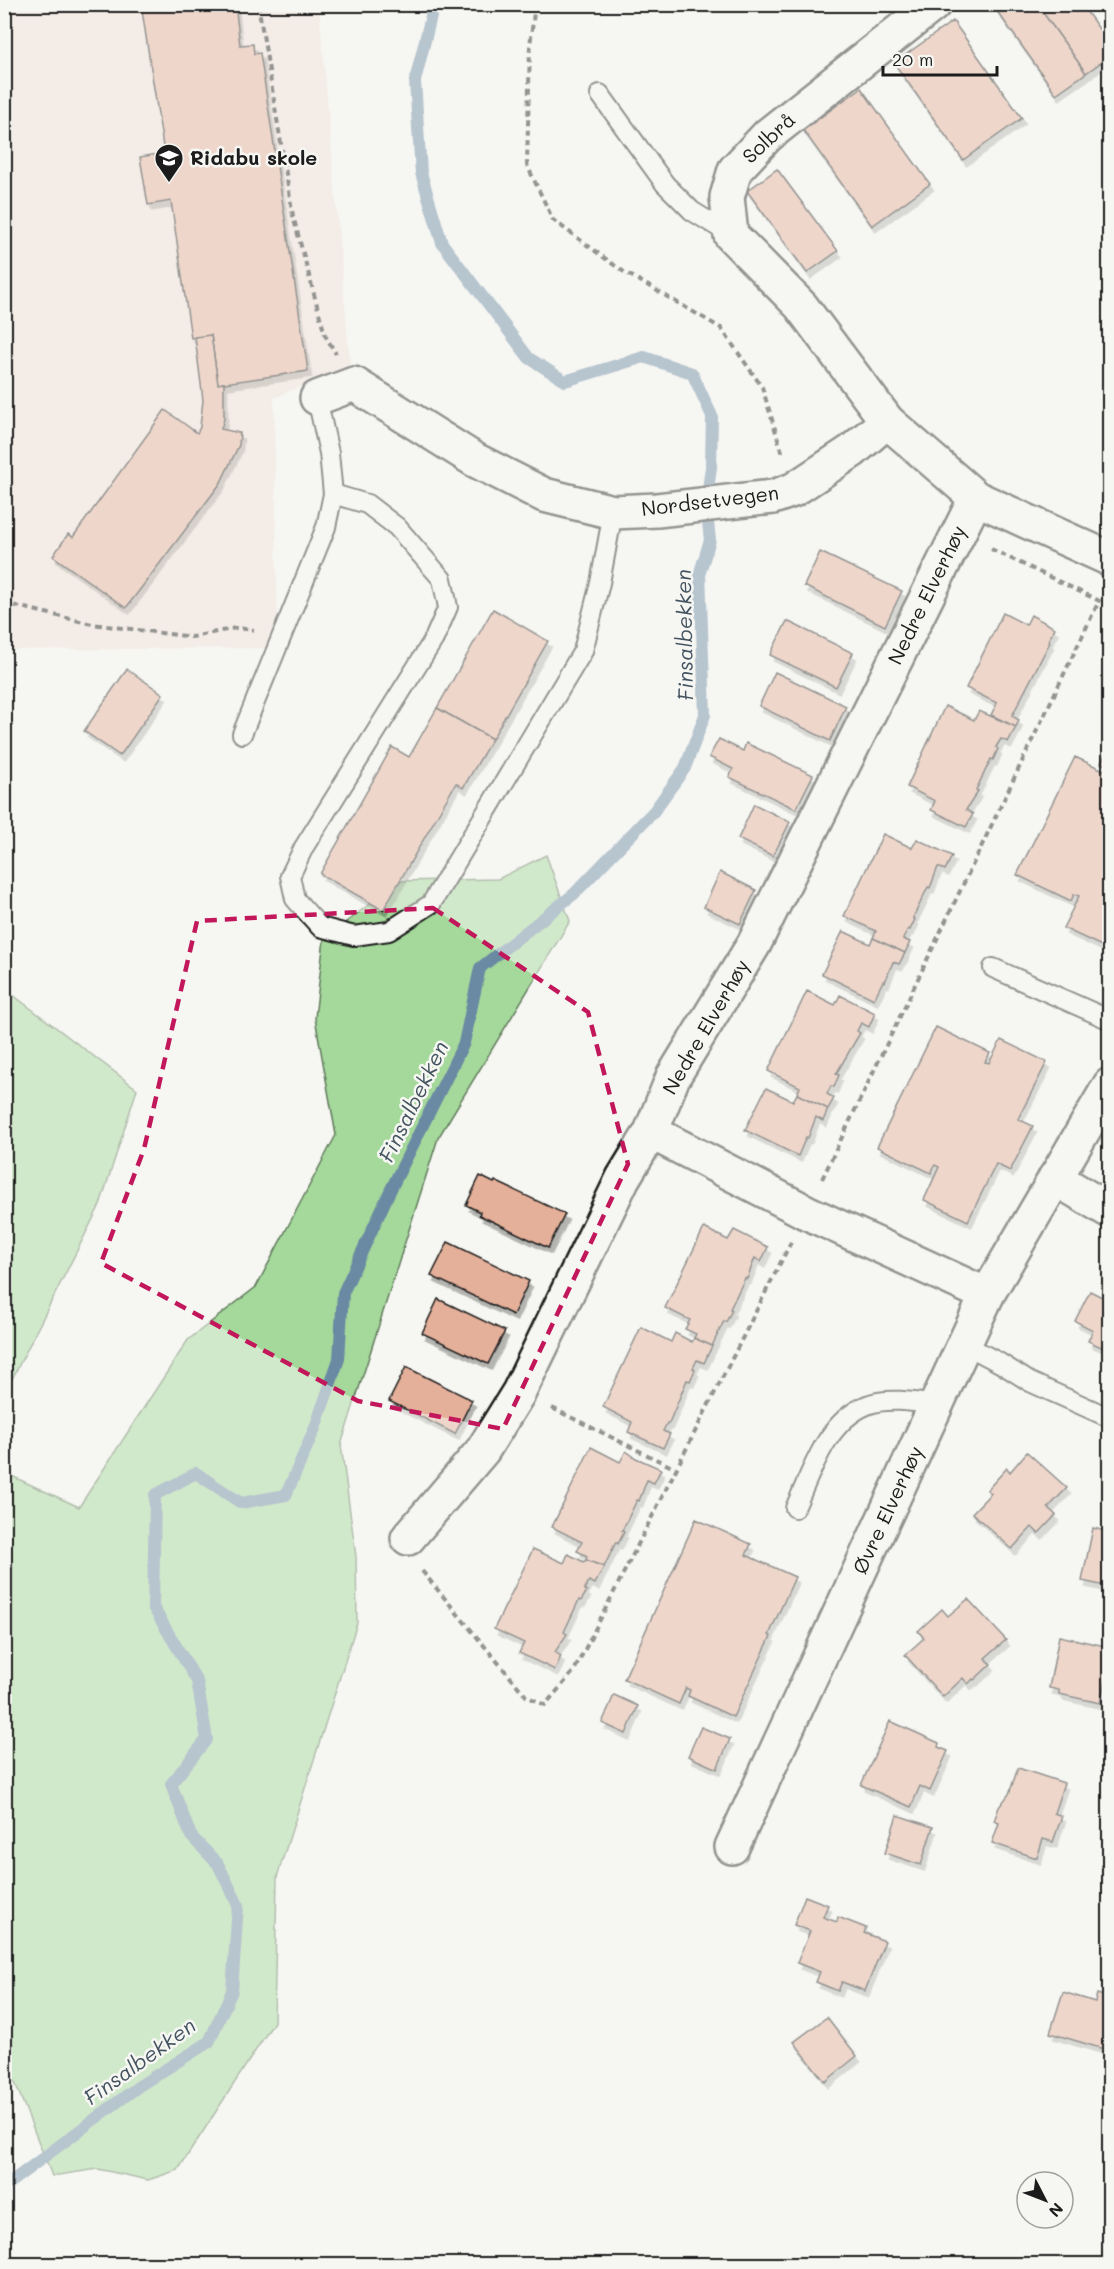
<svg xmlns="http://www.w3.org/2000/svg" width="1114" height="2269" font-family="Mali,sans-serif">
<style>
.built{fill:#f1e1d8}
.green{fill:#a5d99b;stroke:#607a5c;stroke-width:1.5}
.lines{fill:none;stroke-linecap:round;stroke-linejoin:round}
.stream{stroke:#6b89a3;stroke-width:12}
.building{fill:#e5b09a;stroke:#1c1c1c;stroke-width:1.5;filter:url(#shadow)}
.lane-casing{stroke:#1c1c1c;stroke-width:22}
.street-casing{stroke:#1c1c1c;stroke-width:38}
.path{stroke:#1c1c1c;stroke-width:4;stroke-dasharray:6 4.5;stroke-linecap:butt}
.lane{stroke:#f6f6f2;stroke-width:18}
.street{stroke:#f6f6f2;stroke-width:33}
.marked{fill:none;stroke:#c2185b;stroke-width:4.5;stroke-dasharray:12 8;stroke-linejoin:round}
.labels{text-anchor:middle;stroke-width:5;stroke-linejoin:round;paint-order:stroke}
.street-label{font-size:20px;fill:#1c1c1c;stroke:#f6f6f2}
.poi-label{font-size:20px;font-weight:bold;fill:#1c1c1c;stroke:#f6f6f2;text-anchor:start}
.water-label{font-size:21px;font-style:italic;fill:#435360;stroke:#f6f6f2}
</style>
<defs>
<filter id="shadow"><feDropShadow dx="3.5" dy="6" stdDeviation="0" flood-color="#0004"/></filter>
</defs>
<rect width="100%" height="100%" fill="#f6f6f2"/>
<filter id="ink" filterUnits="userSpaceOnUse"><feTurbulence type="fractalNoise" baseFrequency=".0167" numOctaves="2"/><feDisplacementMap in="SourceGraphic" scale="12" xChannelSelector="R" yChannelSelector="G"/><feConvolveMatrix kernelMatrix="1 2 1 2 8 2 1 2 1" color-interpolation-filters="sRGB"/></filter>
<g filter="url(#ink)">
<!-- built -->
<polygon class="built" points="4,5 319,5 350,364 274,398 278,648 5,650"/>
<!-- green -->
<g class="green">
<polygon points="546,855 570,921 438,1138 341,1445 356,1557 357,1623 277,1877 274,2022 178,2170 148,2180 98,2169 52,2176 5,2057 5,1473 79,1507 188,1340 256,1287 336,1135 315,1018 324,939 400,881 498,879"/>
<polygon points="5,989 137,1089 100,1205 5,1393"/>
</g>
<g class="lines">
<!-- stream -->
<polyline class="stream" points="4,2187 139,2086 209,2042 232,1991 238,1905 218,1864 191,1836 171,1784 207,1739 197,1681 153,1607 155,1495 196,1473 241,1503 286,1495 315,1428 339,1359 343,1293 390,1191 464,1043 480,968 574,894 654,811 685,768 705,715 700,572 710,540 706,505 711,467 712,416 692,373 644,357 565,381 529,358 442,243 421,173 415,81 434,4"/>
</g>
<!-- building -->
<g class="building">
<polygon points="141,4 235,4 240,45 253,44 254,54 260,53 308,371 218,384 211,335 191,338 171,201 148,205 140,157 164,153"/>
<polygon points="992,4 1037,4 1086,73 1056,94"/>
<polygon points="1037,4 1081,4 1110,44 1110,56 1086,73"/>
<polygon points="953,21 1022,118 963,160 894,63"/>
<polygon points="861,88 930,184 872,226 803,130"/>
<polygon points="777,169 838,251 807,273 747,191"/>
<polygon points="211,335 218,384 224,383 224,419 221,429 240,433 239,445 220,484 126,608 53,556 68,534 73,537 165,410 197,433 200,427 203,400 195,337"/>
<polygon points="820,552 902,591 885,626 804,586"/>
<polygon points="493,609 548,641 492,739 437,708"/>
<polygon points="1003,613 1026,625 1031,615 1055,628 1048,641 1050,642 1012,716 1019,720 1016,727 991,715 997,703 966,688"/>
<polygon points="787,621 853,653 836,687 770,655"/>
<polygon points="127,669 163,694 120,756 84,731"/>
<polygon points="775,672 846,706 830,741 759,706"/>
<polygon points="945,706 974,720 979,711 1016,727 1008,742 1001,739 996,747 998,749 993,760 991,759 976,790 978,791 966,810 973,814 966,827 931,810 935,801 907,787"/>
<polygon points="437,708 492,739 463,788 456,783 383,910 320,874 392,747 409,757"/>
<polygon points="719,739 743,751 746,743 813,775 796,809 729,777 733,769 709,757"/>
<polygon points="1110,744 1110,767 1101,763"/>
<polygon points="1075,757 1110,773 1108,949 1063,928 1079,896 1074,894 1071,901 1017,875"/>
<polygon points="754,804 790,822 773,856 738,839"/>
<polygon points="883,834 912,848 917,839 952,856 945,870 938,867 930,888 928,887 913,918 915,919 910,930 908,929 903,939 910,942 905,953 873,938 876,931 844,916"/>
<polygon points="720,872 756,890 740,924 704,907"/>
<polygon points="843,931 870,944 873,938 905,953 899,964 893,962 885,982 883,981 874,999 822,974"/>
<polygon points="807,991 835,1005 840,995 875,1013 869,1027 861,1023 857,1031 860,1033 836,1074 839,1075 834,1087 831,1086 827,1094 834,1098 828,1109 797,1094 800,1087 768,1071"/>
<polygon points="936,1027 990,1053 985,1062 989,1063 1001,1040 1047,1062 1018,1119 1033,1126 1010,1171 996,1164 968,1221 924,1200 939,1167 935,1165 931,1173 877,1147"/>
<polygon points="766,1088 793,1101 797,1094 828,1109 823,1121 816,1117 808,1138 806,1137 798,1156 745,1130"/>
<polygon points="480,1176 494,1183 495,1181 565,1214 548,1248 479,1215 480,1212 466,1205"/>
<polygon points="704,1228 728,1240 734,1230 768,1247 761,1262 755,1258 747,1279 745,1278 730,1309 732,1310 726,1322 724,1321 712,1346 694,1338 696,1334 685,1329 690,1320 665,1308"/>
<polygon points="448,1242 529,1281 513,1315 431,1276"/>
<polygon points="1090,1291 1108,1300 1110,1296 1110,1351 1088,1341 1093,1330 1075,1321"/>
<polygon points="438,1299 505,1331 488,1364 422,1333"/>
<polygon points="641,1327 671,1342 675,1333 692,1342 694,1338 712,1346 704,1363 697,1360 693,1368 695,1370 690,1381 687,1380 669,1423 667,1423 663,1431 670,1434 663,1448 628,1432 632,1422 603,1407"/>
<polygon points="406,1367 472,1400 455,1434 389,1401"/>
<polygon points="591,1447 620,1462 626,1451 636,1458 661,1469 654,1483 647,1480 639,1501 637,1500 622,1531 624,1532 618,1544 616,1542 604,1567 586,1560 587,1556 577,1551 582,1542 552,1527"/>
<polygon points="1027,1452 1067,1488 1048,1508 1056,1515 1040,1532 1038,1533 1032,1527 1012,1549 972,1513 991,1493 987,1490 1007,1468 1010,1472"/>
<polygon points="696,1519 751,1544 746,1555 795,1577 769,1635 771,1636 733,1717 688,1696 690,1690 686,1688 679,1704 624,1679"/>
<polygon points="1093,1528 1110,1532 1110,1587 1082,1581"/>
<polygon points="533,1549 564,1563 568,1554 584,1562 586,1560 604,1567 595,1584 589,1581 584,1590 587,1591 581,1601 579,1600 564,1632 567,1634 555,1652 561,1656 555,1670 519,1653 524,1643 494,1629"/>
<polygon points="968,1599 1006,1640 985,1658 991,1664 974,1680 973,1679 968,1684 963,1678 943,1697 905,1655 924,1638 918,1631 942,1609 948,1616"/>
<polygon points="1059,1636 1110,1647 1110,1658 1100,1703 1059,1694 1059,1690 1049,1688"/>
<polygon points="614,1695 638,1706 626,1734 602,1723"/>
<polygon points="890,1721 939,1743 938,1747 948,1751 930,1791 920,1786 911,1807 861,1785"/>
<polygon points="701,1727 730,1739 717,1769 688,1756"/>
<polygon points="1018,1768 1064,1783 1054,1813 1062,1816 1053,1842 1043,1839 1037,1858 992,1843 999,1823 994,1821 999,1807 1009,1794"/>
<polygon points="897,1815 933,1827 921,1865 885,1853"/>
<polygon points="805,1896 828,1905 823,1917 837,1922 838,1917 866,1928 864,1933 885,1941 865,1991 842,1982 838,1991 816,1982 820,1972 797,1963 810,1931 794,1925"/>
<polygon points="1063,1992 1095,2002 1097,1994 1110,1998 1110,2051 1050,2033"/>
<polygon points="827,2017 857,2056 825,2082 794,2042"/>
</g>
<g class="lines">
<!-- lane casing -->
<g class="lane-casing">
<g id="lane">
<polyline points="600,94 665,184 692,211 731,235"/>
<polyline points="333,494 367,504 397,527 442,579 448,607 434,639 304,847 290,876 295,899 320,927 354,936 389,931 431,904 583,651 600,583 613,512"/>
<polyline points="242,734 326,527 333,494 329,453 317,398"/>
<polyline points="993,968 1110,1020"/>
<polyline points="964,1344 1000,1363 1030,1382 1110,1418"/>
<path d="M 795,1508 C 812,1471 826,1422 867,1405 C 886,1397 916,1402 936,1405"/>
</g>
</g>
<!-- street casing -->
<g class="street-casing">
<g id="street">
<polyline points="317,398 354,384 475,460 544,495 613,512 657,510 773,497 793,490 852,451 887,421 976,498 1110,559"/>
<polyline points="887,421 801,306 731,235 727,197 735,170 768,135 934,4"/>
<polyline points="651,1132 806,1212 987,1295"/>
<polyline points="1055,1178 1110,1211"/>
<polyline points="408,1538 483,1450 519,1392 623,1178 651,1132 673,1077 754,944 976,498"/>
<polyline points="732,1847 987,1295 1110,1085"/>
</g>
</g>
<!-- path -->
<g class="path">
<polyline points="258,4 293,216 325,335 336,354"/>
<polyline points="535,4 530,46 527,165 553,220 621,270 721,328 762,387 783,455"/>
<polyline points="991,549 1110,606"/>
<polyline points="4,603 92,624 192,637 236,628 254,630"/>
<polyline points="822,1179 1099,601"/>
<polyline points="552,1408 676,1469"/>
<polyline points="422,1571 526,1696 545,1705 574,1671 791,1242"/>
<polyline points="4,2254 10,2259"/>
</g>
<!-- lane -->
<use href="#lane" class="lane"/>
<!-- street -->
<use href="#street" class="street"/>
</g>
</g>
<!-- marked area -->
<path d="M0 0H1114V2269H0ZM 433,908 L 588,1012 L 628,1164 L 503,1429 L 358,1401 L 101,1263 L 144,1149 L 197,921 Z" fill="#f6f6f2" fill-opacity=".55" fill-rule="evenodd"/>
<path class="marked" d="M 433,908 L 588,1012 L 628,1164 L 503,1429 L 358,1401 L 101,1263 L 144,1149 L 197,921 Z"/>
<!-- icons -->
<defs>
<g id="school-pin" transform="scale(1.5)"><path d="M0 17L-7.5 6A9.5 9.5 0 1 1 7.5 6Z" fill="#1c1c1c" stroke="#f6f6f2"/><path d="M0-5L7-2L0 1L-7-2ZM-4 1L0 2.5L4 1V4Q0 6-4 4Z" fill="#fff"/></g>
</defs>
<g fill-rule="evenodd">
<use href="#school-pin" x="169" y="158"/>
</g>
<g class="labels">
<!-- street labels -->
<g class="street-label">
<text transform="translate(769 138) rotate(-43)" y="7">Solbrå</text>
<text transform="translate(710 501) rotate(-7)" y="7">Nordsetvegen</text>
<text transform="translate(927 595) rotate(-64)" y="7">Nedre Elverhøy</text>
<text transform="translate(706 1027) rotate(-60)" y="7">Nedre Elverhøy</text>
<text transform="translate(888 1510) rotate(-65)" y="7">Øvre Elverhøy</text>
</g>
<!-- poi labels -->
<g class="poi-label">
<text x="190" y="165">Ridabu skole</text>
</g>
<!-- water labels -->
<g class="water-label">
<text transform="translate(685 635) rotate(-91)" y="7">Finsalbekken</text>
<text transform="translate(414 1102) rotate(-64)" y="7">Finsalbekken</text>
<text transform="translate(140 2062) rotate(-36)" y="7">Finsalbekken</text>
</g>
</g>
<!-- margin -->
<rect width="1114" height="2269" fill="none" stroke="#f6f6f2" stroke-width="24"/>
<rect x="12" y="12" width="1090" height="2245" fill="none" stroke="#1c1c1c" stroke-width="2" filter="url(#ink)"/>
<!-- north arrow -->
<g transform="translate(1045 2200) rotate(132)"><circle r="28" fill="#f6f6f2" stroke="#9f9f9c" stroke-width="1.5"/>
<path d="M0-4.5L10 22L0 15L-10 22Z" fill="#1c1c1c"/>
<text y="-9" font-size="16" font-weight="bold" text-anchor="middle" fill="#1c1c1c">N</text>
</g>
<!-- scale -->
<path d="M883 66v9h114v-9" fill="none" stroke="#1c1c1c" stroke-width="3"/>
<text x="892" y="66" font-size="18" fill="#1c1c1c" stroke="#f6f6f2" stroke-width="4.5" paint-order="stroke">20 m</text>
</svg>
